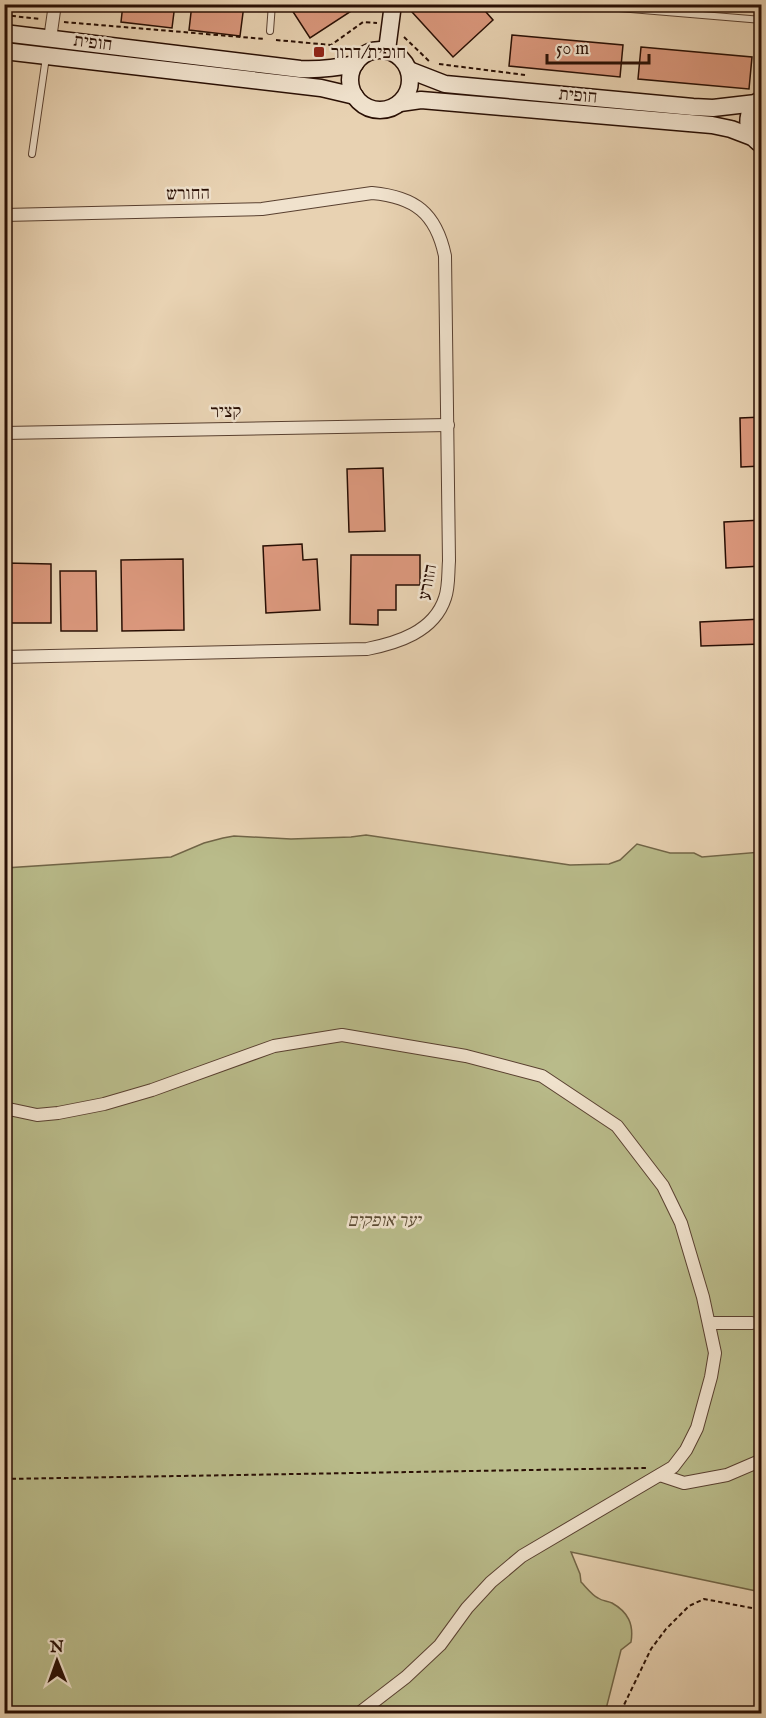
<svg xmlns="http://www.w3.org/2000/svg" width="766" height="1718" font-family="'IM FELL English','Frank Ruhl Libre',serif">
<style>
.green{fill:#b9bb8a;stroke:#716547;stroke-width:1.5}
.building{fill:#db987d;stroke:#290f04;stroke-width:1.5}
.lines{fill:none;stroke-linecap:round;stroke-linejoin:round}
.lane-casing{stroke:#594030;stroke-width:8}
.street-casing{stroke:#594030;stroke-width:14}
.secondary-casing{stroke:#290f04;stroke-width:19}
.path{stroke:#290f04;stroke-width:2;stroke-dasharray:4.5 3;stroke-linecap:butt}
.lane{stroke:#f0e2cd;stroke-width:6}
.street{stroke:#f0e2cd;stroke-width:12}
.secondary{stroke:#f0e2cd;stroke-width:16}
.poi-dot{fill:#8f2418;stroke:#f0e2cd;stroke-width:2}
.labels{text-anchor:middle;stroke-width:5;stroke-linejoin:round;paint-order:stroke}
.street-label{font-size:18px;fill:#290f04;stroke:#f0e2cd}
.poi-label{font-size:18px;fill:#290f04;stroke:#f0e2cd;text-anchor:start}
.park-label{font-size:18px;font-style:italic;fill:#5b4b33;stroke:#f0e2cd}
</style>
<rect width="100%" height="100%" fill="#e8d2b2"/>
<filter id="stains"><feTurbulence type="fractalNoise" baseFrequency=".00333" numOctaves="4"/><feColorMatrix values="0 0 0 0 .2 0 0 0 0 .09 0 0 0 0 .02 0 0 0 .5 -.17"/></filter>
<radialGradient id="worn" r=".72"><stop offset=".6" stop-color="#630" stop-opacity="0"/><stop offset="1" stop-color="#630" stop-opacity=".3"/></radialGradient>
<!-- green -->
<path class="green" d="M 366,835 L 570,865 L 609,864 L 620,860 L 637,844 L 670,853 L 694,853 L 702,857 L 761,852 L 761,1592 L 571,1552 L 580,1574 L 581,1582 C 586,1587 592,1595 598,1598 C 602,1601 607,1601 612,1603 C 628,1612 634,1624 631,1642 L 621,1650 L 605,1713 L 5,1714 L 5,868 L 171,857 L 204,843 L 223,838 L 234,836 L 291,839 L 351,837 Z"/>
<!-- building -->
<g class="building">
<polygon points="79,4 108,4 108,8"/>
<polygon points="123,4 175,4 172,28 121,22"/>
<polygon points="192,4 244,5 240,36 189,30"/>
<polygon points="288,4 358,4 359,6 310,38"/>
<polygon points="420,4 479,4 493,20 453,57 412,12"/>
<polygon points="512,35 623,45 620,77 509,66"/>
<polygon points="641,47 752,57 749,89 638,79"/>
<polygon points="762,417 762,466 741,467 740,418"/>
<polygon points="383,468 385,531 349,532 347,469"/>
<polygon points="762,520 762,566 726,568 724,522"/>
<polygon points="302,544 303,560 317,559 320,610 266,613 263,546"/>
<polygon points="351,555 420,555 420,585 396,585 396,610 378,610 378,625 350,624"/>
<polygon points="183,559 184,630 122,631 121,560"/>
<polygon points="6,563 51,564 51,623 6,623"/>
<polygon points="60,571 96,571 97,631 61,631"/>
<polygon points="762,619 762,644 701,646 700,622"/>
</g>
<g class="lines">
<!-- lane casing -->
<g class="lane-casing">
<g id="lane">
<polyline points="571,4 762,20"/>
<polyline points="270,31 272,4"/>
<polyline points="32,154 46,57"/>
</g>
</g>
<!-- street casing -->
<g class="street-casing">
<g id="street">
<polyline points="50,39 55,4"/>
<path d="M 4,215 L 262,209 L 372,193 C 415,197 436,213 445,256 L 449,561 C 448,573 449,587 445,598 C 434,632 397,643 367,649 L 4,657"/>
<polyline points="4,433 448,425"/>
<polyline points="4,1108 37,1115 58,1113 104,1104 152,1090 274,1046 342,1035 466,1056 542,1076 617,1126 663,1186 681,1223 703,1297 715,1353 711,1377 697,1428 686,1450 673,1467 522,1556 491,1582 467,1608 440,1645 406,1677 358,1714"/>
<polyline points="709,1323 752,1323"/>
<polyline points="660,1475 684,1483 727,1475 762,1460"/>
</g>
</g>
<!-- secondary casing -->
<g class="secondary-casing">
<g id="secondary">
<path d="M 4,33 L 300,69 C 320,70 336,68 355,64"/>
<polyline points="387,50 393,4"/>
<circle cx="380" cy="80" r="30"/>
<polyline points="4,51 321,88 355,96"/>
<polyline points="409,70 445,84 477,87 693,107 713,108 756,103"/>
<path d="M 761,99 C 744,111 744,134 762,145"/>
<polyline points="400,103 421,100 712,125 731,129 752,137"/>
</g>
</g>
<!-- path -->
<g class="path">
<polyline points="4,15 40,19"/>
<polyline points="64,22 265,39"/>
<polyline points="404,37 430,62"/>
<polyline points="276,40 331,45 363,22 377,23"/>
<polyline points="439,64 525,75"/>
<polyline points="4,1479 646,1468"/>
<polyline points="613,1714 623,1707 651,1649 666,1629 689,1606 704,1599 752,1608 762,1608"/>
</g>
<!-- lane -->
<use href="#lane" class="lane"/>
<!-- street -->
<use href="#street" class="street"/>
<!-- secondary -->
<use href="#secondary" class="secondary"/>
</g>
<!-- markers -->
<rect class="poi-dot" x="313" y="46" width="12" height="12" rx="3"/>
<g class="labels">
<!-- street labels -->
<g class="street-label">
<text transform="translate(93 42) rotate(7)" y="6">חופית</text>
<text transform="translate(578 95) rotate(5)" y="6">חופית</text>
<text transform="translate(188 193) rotate(-1)" y="6">החורש</text>
<text transform="translate(226 411) rotate(-1)" y="6">קציר</text>
<text transform="translate(427 582) rotate(-79)" y="6">הזורע</text>
</g>
<!-- poi labels -->
<g class="poi-label">
<text x="331" y="58">חופית/דרור</text>
</g>
<!-- park labels -->
<g class="park-label">
<text x="384" y="1226">יער אופקים</text>
</g>
</g>
<!-- margin -->
<rect width="766" height="1718" fill="none" stroke="#e8d2b2" stroke-width="24"/>
<rect x="6" y="6" width="754" height="1706" fill="none" stroke="#290f04" stroke-width="3"/>
<rect x="12" y="12" width="742" height="1694" fill="none" stroke="#290f04" stroke-width="1.5"/>
<!-- north arrow -->
<g transform="translate(57 1661) rotate(359)" stroke="#f0e2cd" stroke-width="4.5" paint-order="stroke">
<path d="M0-4.5L10 22L0 15L-10 22Z" fill="#290f04"/>
<text y="-9" font-size="16" font-weight="bold" text-anchor="middle" fill="#290f04">N</text>
</g>
<!-- scale -->
<path d="M547 54v9h102v-9" fill="none" stroke="#290f04" stroke-width="3"/>
<text x="556" y="54" font-size="18" fill="#290f04" stroke="#f0e2cd" stroke-width="4.5" paint-order="stroke">50 m</text>
<rect width="100%" height="100%" filter="url(#stains)"/>
<rect width="100%" height="100%" fill="url(#worn)"/>
</svg>
